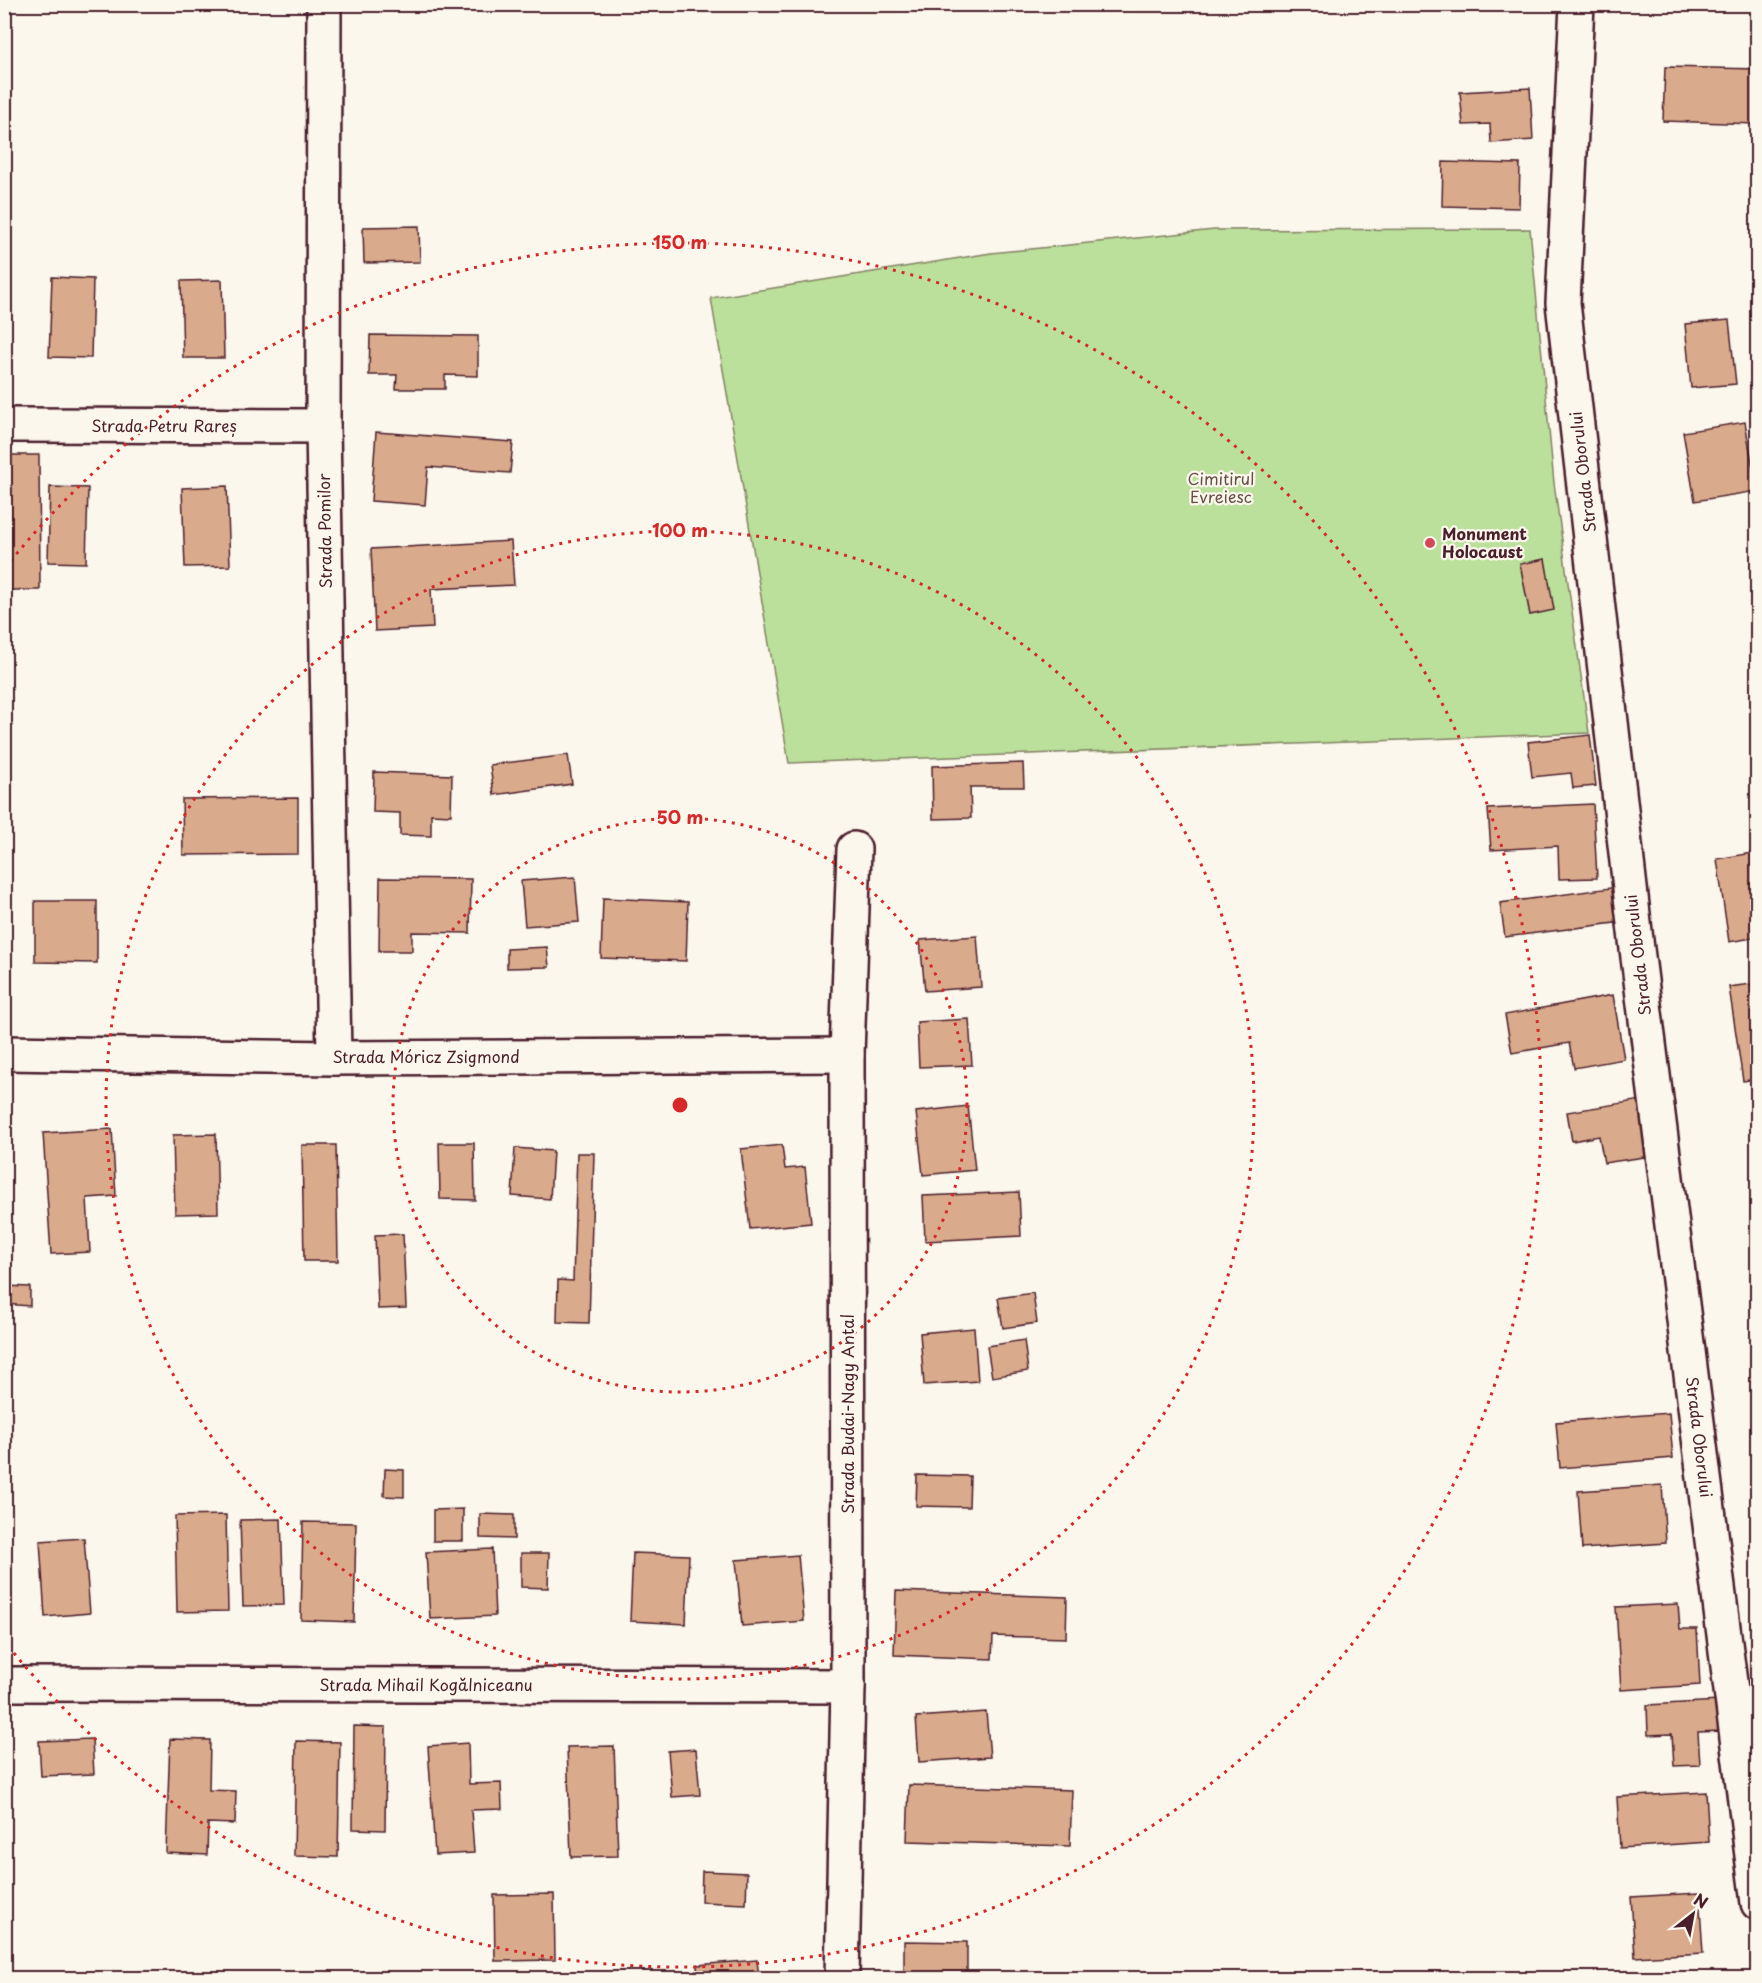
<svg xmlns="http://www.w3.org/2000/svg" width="1762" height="1983" font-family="'Playpen Sans',sans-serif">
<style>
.green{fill:#bbe09b;stroke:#828063;stroke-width:1.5}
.building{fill:#daaa8c;stroke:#4a1f2b;stroke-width:1.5}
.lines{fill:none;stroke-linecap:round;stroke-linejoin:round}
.minor-casing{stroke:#4a1f2b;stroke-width:38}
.minor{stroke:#fbf7ec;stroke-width:33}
.ring{fill:none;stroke:#d62828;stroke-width:3;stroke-dasharray:3 6}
.poi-dot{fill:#d1495b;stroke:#fbf7ec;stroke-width:2}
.labels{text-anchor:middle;stroke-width:4.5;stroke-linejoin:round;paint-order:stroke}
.street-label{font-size:16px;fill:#4a1f2b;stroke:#fbf7ec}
.park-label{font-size:16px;fill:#664f47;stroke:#fbf7ec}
.poi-label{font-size:16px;font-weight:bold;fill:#4a1f2b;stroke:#fbf7ec;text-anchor:start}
.centre{fill:#d62828;stroke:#fbf7ec;stroke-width:3}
.ring-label{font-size:18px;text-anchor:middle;font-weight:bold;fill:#d62828;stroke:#fbf7ec;stroke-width:4.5;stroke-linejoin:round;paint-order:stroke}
</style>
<rect width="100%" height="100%" fill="#fbf7ec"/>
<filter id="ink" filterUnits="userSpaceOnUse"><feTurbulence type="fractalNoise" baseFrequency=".0167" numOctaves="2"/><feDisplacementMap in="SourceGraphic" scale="12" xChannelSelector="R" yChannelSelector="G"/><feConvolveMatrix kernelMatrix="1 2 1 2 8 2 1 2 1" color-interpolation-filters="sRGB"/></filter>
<g filter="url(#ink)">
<!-- green -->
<polygon class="green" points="1530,229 1554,483 1589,733 789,763 711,298 991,253 1214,230"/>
<!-- building -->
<g class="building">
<polygon points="178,4 215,4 215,11 178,9"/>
<polygon points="1665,67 1758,69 1758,124 1663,121"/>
<polygon points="1530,88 1533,140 1491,143 1490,124 1463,125 1460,92"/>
<polygon points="1443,162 1520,164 1519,208 1442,206"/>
<polygon points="419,226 420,262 364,263 363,227"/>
<polygon points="52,277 93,279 91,358 49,357"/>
<polygon points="222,280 224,358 183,358 181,281"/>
<polygon points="1729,320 1736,384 1691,388 1685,324"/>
<polygon points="370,335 478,336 478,376 445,375 445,389 396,389 397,375 369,375"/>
<polygon points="1745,422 1757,491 1695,501 1683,432"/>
<polygon points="376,432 513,442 510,473 428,467 425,505 371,501"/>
<polygon points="4,455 39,455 40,590 4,590"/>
<polygon points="227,486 230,566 185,567 182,488"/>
<polygon points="50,487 88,488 86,563 48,562"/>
<polygon points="511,541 514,585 431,589 433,628 375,631 371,549"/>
<polygon points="1545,559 1554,610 1530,615 1520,564"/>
<polygon points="1753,693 1758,693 1758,737 1754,737"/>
<polygon points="1590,735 1596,786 1573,788 1571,773 1532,777 1528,742"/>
<polygon points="568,755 572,784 494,795 490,765"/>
<polygon points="1023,763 1024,787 970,787 971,818 933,819 932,766"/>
<polygon points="374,772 452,775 451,815 431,814 431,836 400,835 400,813 373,812"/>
<polygon points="298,798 298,854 183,855 182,799"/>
<polygon points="1593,804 1597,878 1559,879 1558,846 1491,850 1488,809"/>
<polygon points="1758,852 1758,937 1729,942 1717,859"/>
<polygon points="575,877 579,922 525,926 521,881"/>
<polygon points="380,878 471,879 470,933 412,932 412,951 379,951"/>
<polygon points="1625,886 1630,921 1505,937 1500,903"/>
<polygon points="603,898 688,902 686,961 601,958"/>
<polygon points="35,901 97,901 97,963 35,962"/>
<polygon points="977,936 981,987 925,991 920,940"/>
<polygon points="547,947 549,967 507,968 507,949"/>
<polygon points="1758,983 1758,1079 1743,1081 1729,987"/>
<polygon points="1613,995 1624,1059 1574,1068 1569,1043 1512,1053 1505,1015"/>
<polygon points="969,1019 972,1065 919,1067 917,1022"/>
<polygon points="1641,1100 1651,1156 1604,1163 1599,1136 1572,1141 1567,1112"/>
<polygon points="968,1106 975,1170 923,1175 916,1112"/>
<polygon points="1758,1117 1758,1151 1750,1119"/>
<polygon points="112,1129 116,1196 87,1198 90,1252 51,1254 43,1133"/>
<polygon points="216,1134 218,1213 175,1214 173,1135"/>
<polygon points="439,1143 474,1143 475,1200 440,1199"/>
<polygon points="302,1145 336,1145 338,1261 304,1261"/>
<polygon points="782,1145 785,1169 805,1167 811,1223 750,1229 741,1149"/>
<polygon points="515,1148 553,1151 550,1199 512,1196"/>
<polygon points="577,1153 594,1153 589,1323 557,1322 558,1280 573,1281"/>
<polygon points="1019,1192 1021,1236 925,1241 923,1196"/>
<polygon points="403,1234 406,1308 378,1309 375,1235"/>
<polygon points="4,1286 30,1287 30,1306 4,1304"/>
<polygon points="1033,1293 1037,1323 1003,1328 998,1298"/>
<polygon points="974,1328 978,1381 924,1385 920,1333"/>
<polygon points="1024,1340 1028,1371 992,1377 987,1346"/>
<polygon points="1669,1413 1673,1458 1560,1468 1556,1422"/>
<polygon points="385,1469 404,1470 404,1497 384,1496"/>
<polygon points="917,1475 970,1476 969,1507 916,1506"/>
<polygon points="1662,1485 1666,1543 1582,1549 1578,1491"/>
<polygon points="463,1509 463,1541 433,1541 433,1510"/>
<polygon points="480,1514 514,1515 514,1539 480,1538"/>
<polygon points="226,1515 228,1611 177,1612 175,1516"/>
<polygon points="281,1519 284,1605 243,1606 240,1520"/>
<polygon points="303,1522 356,1523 354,1622 301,1620"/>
<polygon points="84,1538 90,1613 45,1617 40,1541"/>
<polygon points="492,1549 495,1616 430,1619 426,1552"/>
<polygon points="521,1553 549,1553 548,1588 521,1587"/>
<polygon points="633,1553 689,1555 686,1624 630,1621"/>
<polygon points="798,1555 804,1621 742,1626 736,1560"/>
<polygon points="896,1591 1067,1597 1066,1638 993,1636 992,1659 894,1655"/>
<polygon points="1678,1604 1680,1629 1697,1629 1700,1685 1621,1690 1616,1607"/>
<polygon points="1719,1701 1720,1731 1698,1732 1700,1765 1674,1766 1672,1734 1648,1735 1647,1705"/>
<polygon points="986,1712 990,1757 919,1762 916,1717"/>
<polygon points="354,1726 386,1727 385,1830 353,1829"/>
<polygon points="92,1739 94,1774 41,1776 39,1741"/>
<polygon points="170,1739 210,1740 209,1790 236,1791 235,1824 208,1823 207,1855 166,1853"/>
<polygon points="296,1741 340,1742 338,1857 294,1856"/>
<polygon points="468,1743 469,1784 501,1783 502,1809 471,1810 474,1853 435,1855 428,1746"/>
<polygon points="614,1746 618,1856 571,1857 567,1747"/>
<polygon points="696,1749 700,1795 672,1797 668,1751"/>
<polygon points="909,1785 1072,1790 1070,1846 907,1841"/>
<polygon points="1706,1792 1709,1842 1620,1848 1617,1797"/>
<polygon points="702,1871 747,1873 746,1904 701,1902"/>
<polygon points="1699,1893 1703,1953 1635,1957 1631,1897"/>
<polygon points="554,1894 555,1960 495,1961 494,1895"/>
<polygon points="904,1941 967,1942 967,1978 904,1978"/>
<polygon points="757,1960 759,1978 698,1978 697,1965"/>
</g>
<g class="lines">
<!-- minor casing -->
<g class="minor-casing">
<g id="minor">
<polyline points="324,4 323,426 334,1058"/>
<polyline points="1577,4 1563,303 1637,949 1758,1903"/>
<polyline points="4,425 323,426"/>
<polyline points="4,1053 334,1058 847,1055"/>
<polyline points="4,1684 848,1686"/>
<polyline points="842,1978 848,1686 847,1055 854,849"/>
</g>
</g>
<!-- minor -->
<use href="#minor" class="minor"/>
</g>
</g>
<!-- distance rings -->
<g class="ring">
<circle cx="680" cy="1105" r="287"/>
<circle cx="680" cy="1105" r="574"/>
<path d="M5 568A862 862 0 1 1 5 1642"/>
</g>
<!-- markers -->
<circle class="poi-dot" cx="1430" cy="543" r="6"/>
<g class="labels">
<!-- street labels -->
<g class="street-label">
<text x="164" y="432">Strada Petru Rareș</text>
<text transform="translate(1583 472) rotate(-97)" y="6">Strada Oborului</text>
<text transform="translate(325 531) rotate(-91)" y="6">Strada Pomilor</text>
<text transform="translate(1638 955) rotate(-97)" y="6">Strada Oborului</text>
<text x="426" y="1063">Strada Móricz Zsigmond</text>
<text transform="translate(848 1414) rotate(-90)" y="6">Strada Budai-Nagy Antal</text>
<text transform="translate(1699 1437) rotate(83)" y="6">Strada Oborului</text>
<text x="426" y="1691">Strada Mihail Kogălniceanu</text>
</g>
<!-- park labels -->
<g class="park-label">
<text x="1221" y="485">Cimitirul<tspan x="1221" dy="18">Evreiesc</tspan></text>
</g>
<!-- poi labels -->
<g class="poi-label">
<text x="1442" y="540">Monument<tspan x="1442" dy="18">Holocaust</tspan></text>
</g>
</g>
<circle cx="680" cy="1105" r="9" class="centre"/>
<g class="ring-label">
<text x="680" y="249">150 m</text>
<text x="680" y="537">100 m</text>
<text x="680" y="824">50 m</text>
</g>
<!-- margin -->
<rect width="1762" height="1983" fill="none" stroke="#fbf7ec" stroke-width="24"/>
<rect x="12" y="12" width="1738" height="1959" fill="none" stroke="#4a1f2b" stroke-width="2" filter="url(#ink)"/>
<!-- north arrow -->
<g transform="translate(1693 1914) rotate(31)" stroke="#fbf7ec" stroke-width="4.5" paint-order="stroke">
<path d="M0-4.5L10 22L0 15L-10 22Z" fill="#4a1f2b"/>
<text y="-9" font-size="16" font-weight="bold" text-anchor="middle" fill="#4a1f2b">N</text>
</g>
</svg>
